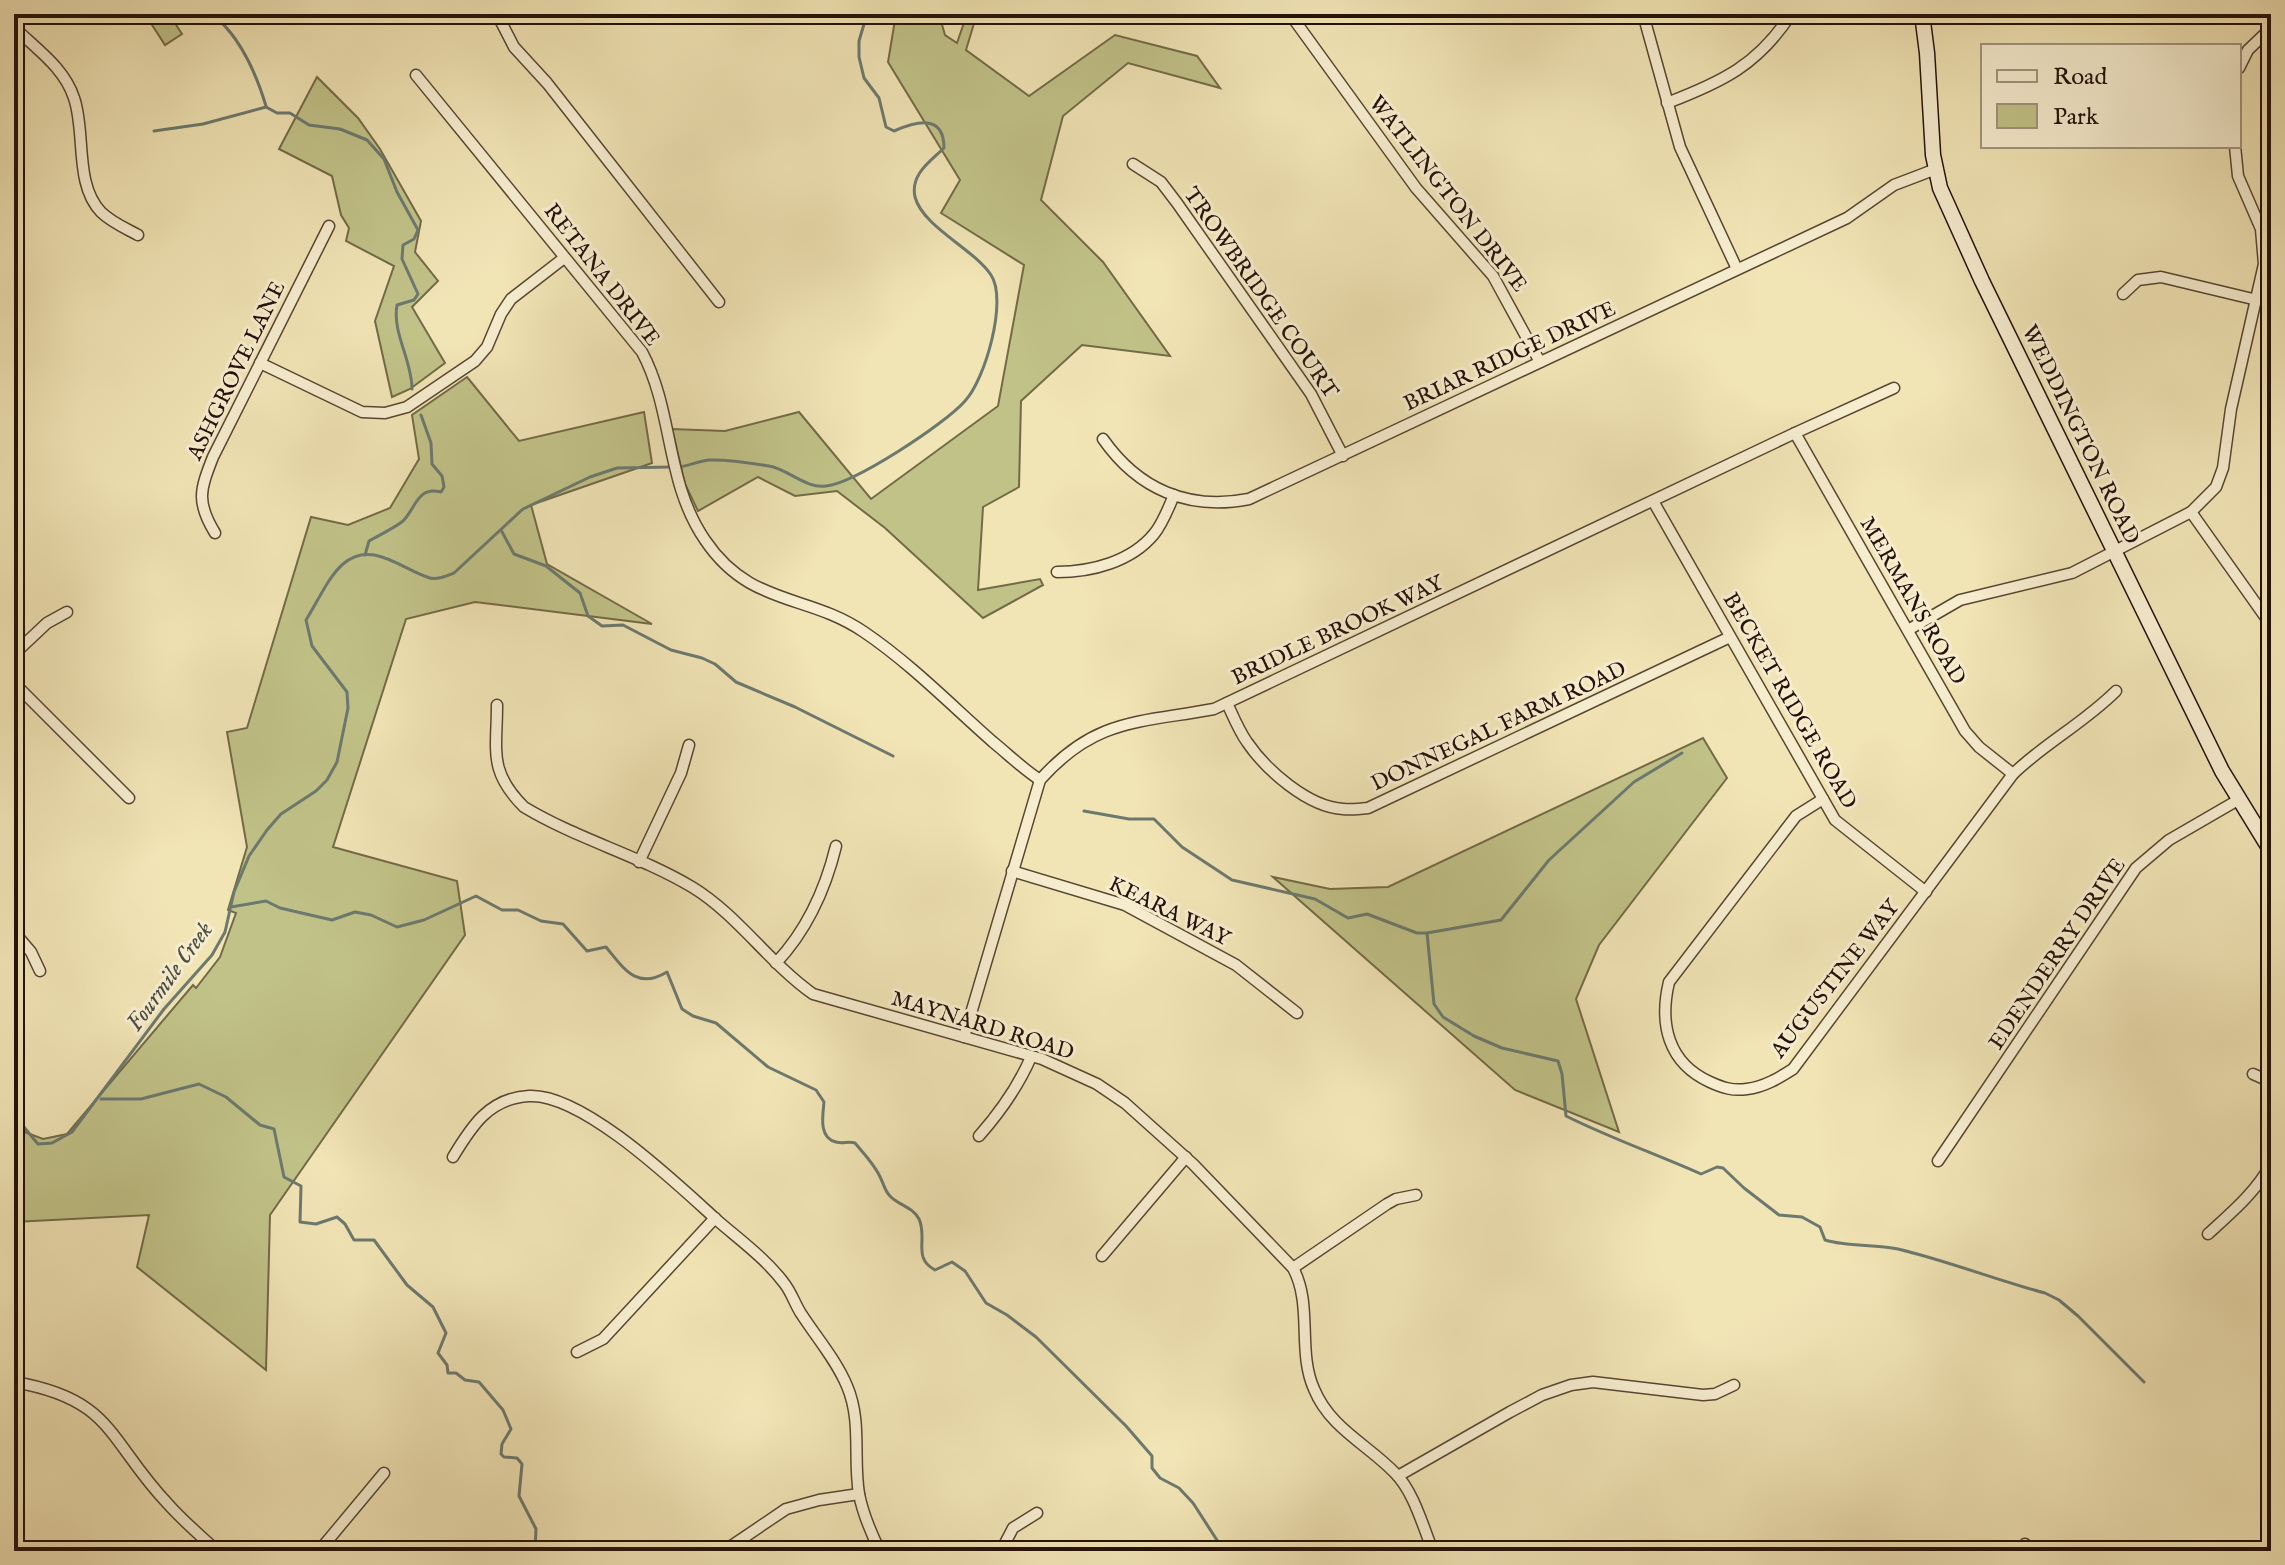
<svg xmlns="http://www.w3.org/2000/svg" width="2285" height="1565" font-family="'IM FELL English',serif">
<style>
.green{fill:#c1c288;stroke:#736a48;stroke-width:2}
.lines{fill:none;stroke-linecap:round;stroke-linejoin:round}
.stream{stroke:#6c796f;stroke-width:3}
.minor-casing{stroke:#584633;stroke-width:13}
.secondary-casing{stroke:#251108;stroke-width:17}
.minor{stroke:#f6edcf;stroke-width:10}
.secondary{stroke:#f6edcf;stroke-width:14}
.labels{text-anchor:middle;stroke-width:6;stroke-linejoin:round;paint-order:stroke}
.street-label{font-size:22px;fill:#251108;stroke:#f6edcf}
.water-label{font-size:24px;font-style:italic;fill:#4e4e44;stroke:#f6edcf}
</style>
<rect width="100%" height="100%" fill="#f1e4b5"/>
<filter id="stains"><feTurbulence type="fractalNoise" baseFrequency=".0025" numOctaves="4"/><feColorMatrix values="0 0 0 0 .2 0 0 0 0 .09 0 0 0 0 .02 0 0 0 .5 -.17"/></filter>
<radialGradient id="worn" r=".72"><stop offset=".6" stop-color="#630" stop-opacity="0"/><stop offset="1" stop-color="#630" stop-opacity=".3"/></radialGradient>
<!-- green -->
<g class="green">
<polygon points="145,14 169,14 182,34 165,45"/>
<polygon points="896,14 939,14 945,35 957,43 967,14 982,14 975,20 966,50 1029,96 1115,35 1197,56 1220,88 1128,63 1063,116 1041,200 1103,262 1170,356 1082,345 1021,401 1019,487 983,507 978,590 1040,579 1043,585 983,618 885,528 837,491 795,496 758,477 698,511 685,484 672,429 725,431 799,412 871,499 998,406 1024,265 941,213 960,180 888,62"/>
<polygon points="317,77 358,118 380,149 421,221 415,252 438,281 412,307 445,363 410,389 392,397 375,321 394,266 346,241 349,228 341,215 332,176 279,149"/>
<polygon points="467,377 519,441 644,412 652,463 531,505 547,564 652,624 475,602 406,619 333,847 457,881 465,935 270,1215 266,1370 137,1267 149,1215 14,1222 14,1128 43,1139 67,1134 193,985 196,988 220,957 236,913 228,910 247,847 227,732 247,728 311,517 348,525 390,508 419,459 412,415"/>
<polygon points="1703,738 1727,778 1599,945 1576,999 1619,1132 1515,1090 1273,877 1330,889 1388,887"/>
</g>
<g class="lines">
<!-- stream -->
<g class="stream">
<path d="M 212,14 C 240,36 256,73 266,106"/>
<path d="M 154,131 L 203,124 L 266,107 L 277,113 L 290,113 L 309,125 L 340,129 L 367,140 L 384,159 L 397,192 L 418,230 L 414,239 L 403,245 L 402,259 L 418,294 L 414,300 L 397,305 C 392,333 412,360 412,389"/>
<path d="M 679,467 C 689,466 698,461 709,460 C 727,459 750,463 769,466 C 788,469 806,489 826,486 C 855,483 945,424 965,401 C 985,380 1008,300 991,275 C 974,249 923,227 915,197 C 910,174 931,161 944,148 C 944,113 915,122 894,131 L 886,127 L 879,98 L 864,78 L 859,57 L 859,41 L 867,14"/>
<polyline points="501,530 514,554 546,566 580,593 588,616 602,626 623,625 671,650 702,658 715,664 736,682 795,707 893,756"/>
<path d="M 365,555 L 369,541 C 379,535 393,529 403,521 C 416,508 417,486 441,492 L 444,487 L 442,476 L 432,464 L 431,443 L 421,415"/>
<polyline points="1084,811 1129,819 1154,819 1182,847 1232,880 1315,899 1348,918 1367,914 1417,933 1427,933 1501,920 1549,860 1634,782 1682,753"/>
<path d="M 231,907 L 266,901 L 280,908 L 332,920 L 355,912 L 371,915 L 397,927 L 424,920 L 476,896 L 502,910 L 518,910 L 541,921 L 563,924 L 587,951 L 606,947 C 625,970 637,990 667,972 L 682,1009 L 693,1016 L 716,1023 L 768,1067 L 816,1090 L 824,1102 C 823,1114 818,1138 836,1142 C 842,1144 849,1141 855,1143 C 864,1154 876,1166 881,1179 C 884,1185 885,1191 890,1196 C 898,1205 913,1207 919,1219 C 928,1238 912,1258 935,1270 L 952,1262 L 965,1271 L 986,1303 L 1007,1315 L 1036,1337 L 1126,1426 L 1152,1456 L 1152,1468 L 1160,1478 L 1179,1488 L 1193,1503 L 1224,1551"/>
<path d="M 1427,933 L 1434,1004 L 1443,1017 L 1474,1036 L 1502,1048 L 1558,1061 L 1562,1074 L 1566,1116 C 1610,1138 1656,1154 1701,1174 L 1717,1167 L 1723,1168 L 1744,1188 L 1779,1215 L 1802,1217 L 1820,1227 L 1825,1240 C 1848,1247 1874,1244 1898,1249 C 1948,1261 1996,1280 2045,1293 L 2059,1300 L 2078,1316 L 2144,1382"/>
<polyline points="101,1099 141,1099 199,1084 226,1097 260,1125 274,1129 284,1177 301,1186 300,1222 316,1224 337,1217 345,1224 354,1240 374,1240 407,1285 433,1307 446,1333 438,1353 447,1365 448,1373 456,1373 465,1380 479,1382 503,1410 511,1429 502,1444 501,1454 504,1457 517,1458 522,1464 519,1496 536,1529 535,1551"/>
<path d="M 14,1120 L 23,1126 L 38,1144 L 52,1143 L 72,1132 L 164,1009 L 212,955 L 225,932 L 234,892 L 249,856 L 267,830 L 281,814 L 316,791 L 327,780 L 337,762 L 348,708 L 347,692 L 312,646 L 306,620 C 317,603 328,577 343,564 C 372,539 402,570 430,578 C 438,580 446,576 454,573 L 523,509 L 590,477 L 617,468 L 671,467"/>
</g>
<!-- minor casing -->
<g class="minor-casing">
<g id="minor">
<polyline points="497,14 514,47 547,83 719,302"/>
<polyline points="1290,14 1416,188 1493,276 1540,362"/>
<polyline points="1643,14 1680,147 1737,269"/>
<path d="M 14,27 C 36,49 64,67 74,98 C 86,132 74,184 101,212 C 111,222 125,228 138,235"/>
<polyline points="2239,68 2248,50 2271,28"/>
<path d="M 416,75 L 642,352 C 674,412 665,482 705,540 C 750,607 807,593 864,632 C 910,663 951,705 993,742 C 1009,755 1023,769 1040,780"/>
<path d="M 1667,103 C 1722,82 1758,65 1791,14"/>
<polyline points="1133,164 1161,182 1177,203 1311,394 1343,456"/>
<polyline points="2123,294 2138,280 2161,277 2257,300"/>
<polyline points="260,363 362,412 385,413 407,407 475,361 487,347 501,314 511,299 564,258"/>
<polyline points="1795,433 1965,731 1979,747 2013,774"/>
<path d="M 1103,439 C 1138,489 1188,511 1249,499 L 1847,218 L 1894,185 L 1936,169"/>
<polyline points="1653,501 1835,820 1926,892"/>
<polyline points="2191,512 2271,625"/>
<path d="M 215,533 C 196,502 200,490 213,457 L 329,226"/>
<path d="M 1057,572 C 1091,572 1131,562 1154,534 C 1163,523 1168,509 1174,495"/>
<polyline points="1908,630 1960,600 2072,573 2191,512 2216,487 2223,468 2231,409 2264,264 2261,229 2238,176 2235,146"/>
<polyline points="14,654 47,623 67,612"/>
<polyline points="14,683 129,798"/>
<path d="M 1227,703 C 1233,716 1239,731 1247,742 C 1266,770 1308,807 1343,809 C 1351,810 1360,809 1368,808 L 1730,637"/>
<path d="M 497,705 C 497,751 488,771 524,807 C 577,839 638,855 692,887 C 738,915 769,963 813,994 L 1042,1059 L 1097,1084 L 1125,1103 L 1193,1164 L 1293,1268 C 1313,1305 1297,1351 1314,1389 C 1330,1428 1367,1444 1395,1473 C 1414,1492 1423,1527 1433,1551"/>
<path d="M 1823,799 L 1796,816 L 1669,982 C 1659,1024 1668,1063 1710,1082 C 1723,1088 1733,1091 1747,1089 C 1764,1087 1779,1078 1793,1069 L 2013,774 C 2045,743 2084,723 2116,691"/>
<polyline points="639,862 681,773 689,745"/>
<polyline points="1012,871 1125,905 1236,965 1297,1013"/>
<polyline points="14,932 31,952 40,971"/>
<path d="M 776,963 C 807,930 825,891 836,846"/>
<path d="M 964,1037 L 1040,780 C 1095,718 1139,723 1214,709 L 1795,433 L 1894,388"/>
<polyline points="2253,1074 2271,1082"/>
<path d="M 979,1136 C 1001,1111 1018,1087 1031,1057"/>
<path d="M 453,1157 C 471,1127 489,1098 529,1096 C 583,1093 678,1185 718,1221 C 740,1240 766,1259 784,1283 C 792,1293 795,1305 802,1315 C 817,1338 836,1360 847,1386 C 862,1421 853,1458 859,1494 C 863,1514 871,1533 880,1551"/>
<polyline points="1938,1161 2136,868 2169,840 2238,800"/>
<path d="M 2208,1234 C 2231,1213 2256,1192 2271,1164"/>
<polyline points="1102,1256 1186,1157"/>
<polyline points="1293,1268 1387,1204 1396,1199 1416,1195"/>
<polyline points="577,1352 603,1339 715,1218"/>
<path d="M 14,1382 C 114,1399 108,1441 168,1504 C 183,1521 201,1536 217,1551"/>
<polyline points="1398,1476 1510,1412 1542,1395 1571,1385 1593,1382 1703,1395 1715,1394 1734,1385"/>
<polyline points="319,1551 384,1473"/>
<polyline points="724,1551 786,1509 819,1500 859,1494"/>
<polyline points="1001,1551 1013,1528 1037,1513"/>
<polyline points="2024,1551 2025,1544"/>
</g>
</g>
<!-- secondary casing -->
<g class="secondary-casing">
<polyline id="secondary" points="1922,14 1927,53 1933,155 1940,188 1982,281 2222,771 2271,851"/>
</g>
<!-- minor -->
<use href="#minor" class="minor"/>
<!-- secondary -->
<use href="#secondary" class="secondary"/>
</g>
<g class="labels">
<!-- street labels -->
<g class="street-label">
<text transform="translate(1449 193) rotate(52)" y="8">WATLINGTON DRIVE</text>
<text transform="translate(603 274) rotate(52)" y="8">RETANA DRIVE</text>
<text transform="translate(1262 292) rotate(55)" y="8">TROWBRIDGE COURT</text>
<text transform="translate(1509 355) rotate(-25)" y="8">BRIAR RIDGE DRIVE</text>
<text transform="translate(235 370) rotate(-64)" y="8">ASHGROVE LANE</text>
<text transform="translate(2082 434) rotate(64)" y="8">WEDDINGTON ROAD</text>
<text transform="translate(1914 600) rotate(60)" y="8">MERMANS ROAD</text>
<text transform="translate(1337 629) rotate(-25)" y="8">BRIDLE BROOK WAY</text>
<text transform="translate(1791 700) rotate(60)" y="8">BECKET RIDGE ROAD</text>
<text transform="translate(1498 725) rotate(-25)" y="8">DONNEGAL FARM ROAD</text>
<text transform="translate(1170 910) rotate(26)" y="8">KEARA WAY</text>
<text transform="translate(2056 953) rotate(-56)" y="8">EDENDERRY DRIVE</text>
<text transform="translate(1834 978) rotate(-52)" y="8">AUGUSTINE WAY</text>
<text transform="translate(983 1024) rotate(17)" y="8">MAYNARD ROAD</text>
</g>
<!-- water labels -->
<g class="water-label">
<text transform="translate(169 976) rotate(-54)" y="8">Fourmile Creek</text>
</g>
</g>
<!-- margin -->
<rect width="2285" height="1565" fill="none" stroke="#f1e4b5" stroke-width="48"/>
<rect x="16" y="16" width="2253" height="1533" fill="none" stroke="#251108" stroke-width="4"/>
<rect x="24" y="24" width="2237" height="1517" fill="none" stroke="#251108" stroke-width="2"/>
<!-- legend -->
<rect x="1981" y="44" width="260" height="104" fill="#f6edcf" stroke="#a2957f" stroke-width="2"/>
<rect x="1997" y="70" width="40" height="12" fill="#f6edcf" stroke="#a2957f" stroke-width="2"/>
<text x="2053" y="84" font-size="24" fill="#251108">Road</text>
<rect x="1997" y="104" width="40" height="24" fill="#c1c288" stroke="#a2957f" stroke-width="2"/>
<text x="2053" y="124" font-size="24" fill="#251108">Park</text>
<rect width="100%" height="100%" filter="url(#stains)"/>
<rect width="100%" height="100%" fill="url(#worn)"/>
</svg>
